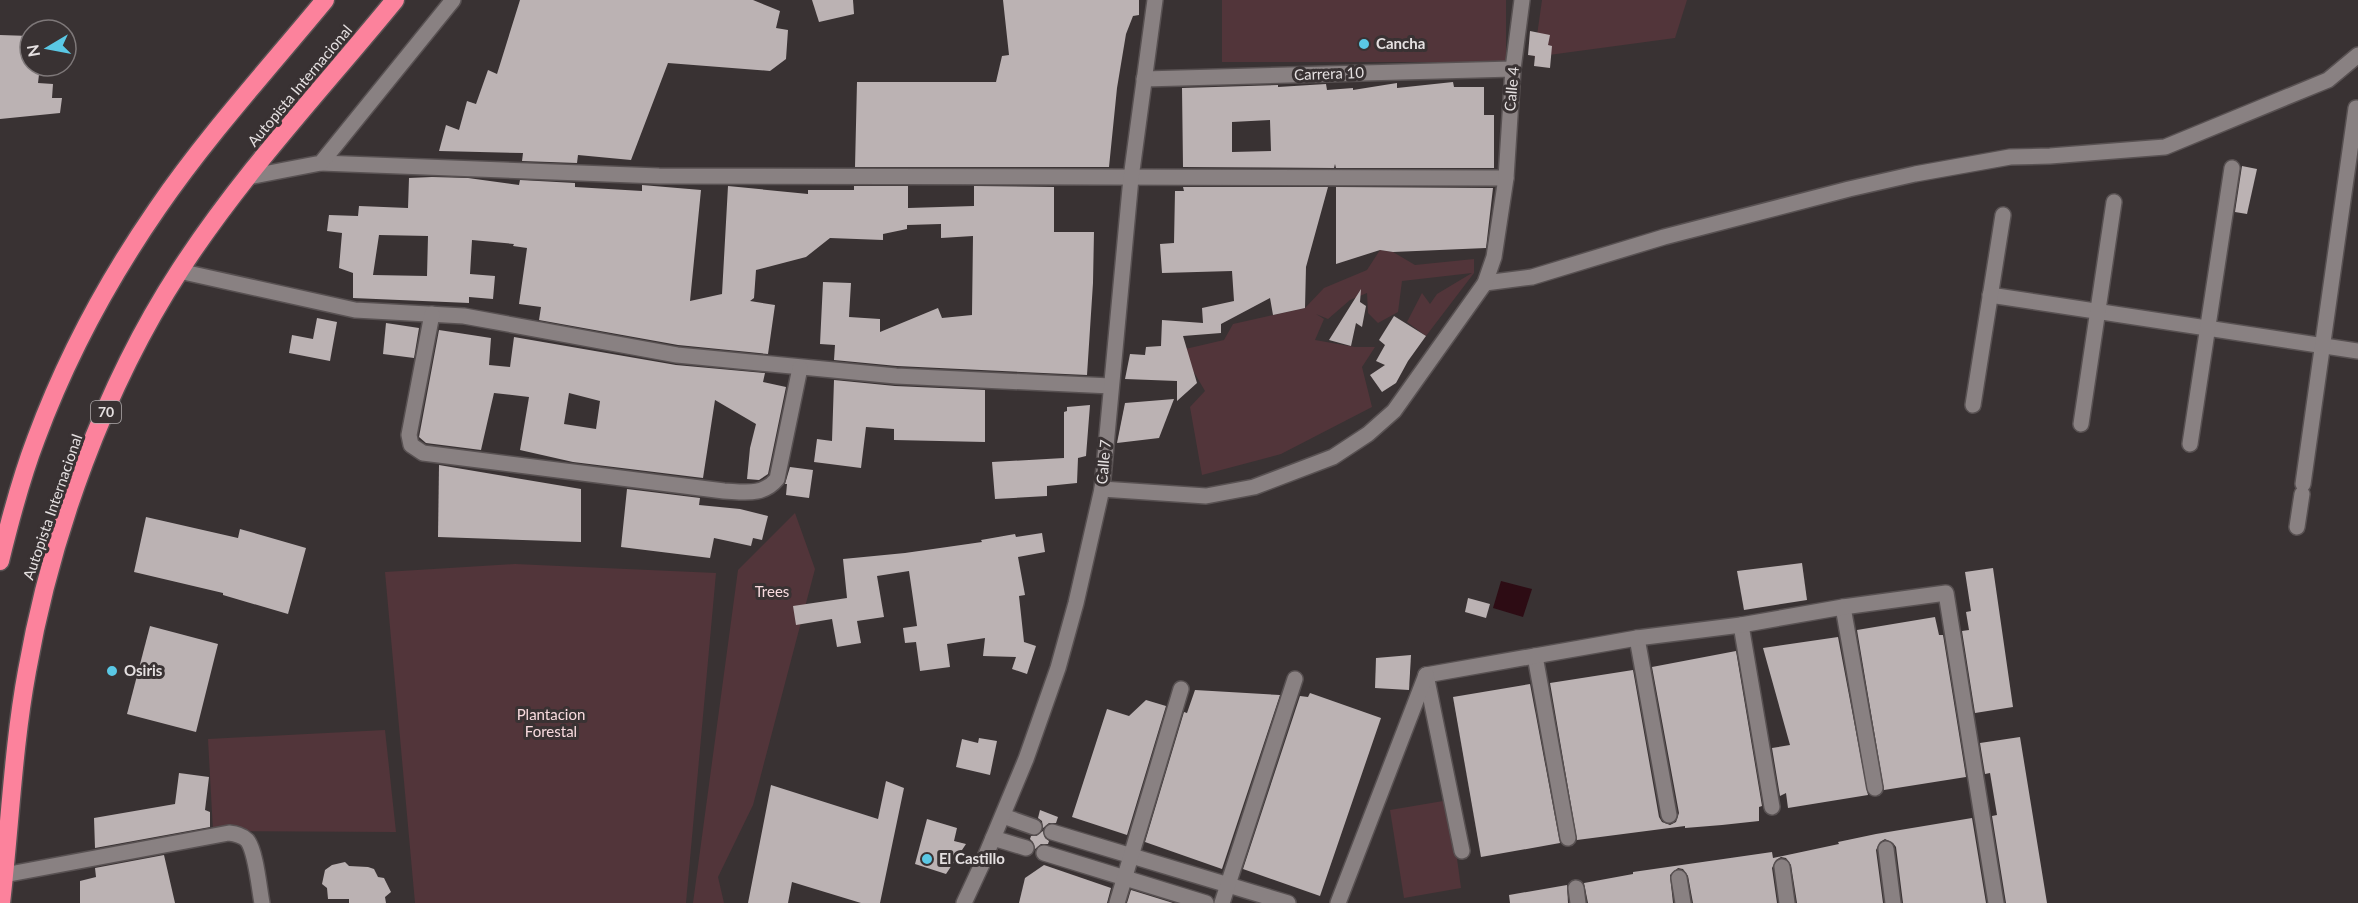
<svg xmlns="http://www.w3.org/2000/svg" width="2358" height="903" font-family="Lato,sans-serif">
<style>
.green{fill:#52353a}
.water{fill:#2d0c14}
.building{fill:#bbb2b3;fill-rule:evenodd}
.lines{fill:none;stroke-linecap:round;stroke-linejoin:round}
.street-casing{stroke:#585152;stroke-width:18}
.secondary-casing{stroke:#585152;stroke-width:18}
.highway-casing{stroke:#585152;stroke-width:21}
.street{stroke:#898182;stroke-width:15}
.secondary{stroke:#898182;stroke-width:15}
.highway{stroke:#fc829c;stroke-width:18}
.poi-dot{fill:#5ac8e5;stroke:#393233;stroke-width:2}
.labels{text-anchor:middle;stroke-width:6;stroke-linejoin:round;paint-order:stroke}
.shield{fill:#393233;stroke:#b1acad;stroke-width:1.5}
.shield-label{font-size:14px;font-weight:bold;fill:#e5e0e1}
.poi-label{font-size:15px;font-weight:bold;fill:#e5e0e1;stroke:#393233;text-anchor:start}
.street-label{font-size:15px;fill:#e5e0e1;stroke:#393233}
.park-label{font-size:15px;fill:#f8dade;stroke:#393233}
</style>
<rect width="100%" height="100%" fill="#393233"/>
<!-- green -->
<g class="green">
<rect x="1222" y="0" width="284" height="62"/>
<polygon points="1542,0 1687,0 1675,38 1534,57"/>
<polygon points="1380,250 1393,252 1415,265 1474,259 1474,273 1426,336 1407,322 1422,293 1430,304 1437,294 1472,273 1402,281 1398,312 1378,323 1368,313 1367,293 1350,300 1328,319 1316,314 1324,319 1315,340 1355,347 1375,347 1362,367 1372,407 1281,454 1202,475 1190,407 1205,391 1181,350 1224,340 1233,324 1305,308 1324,288 1367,270"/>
<polygon points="795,513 815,569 753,805 718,877 724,903 693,903 738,570"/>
<polygon points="515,564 716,573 686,903 415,903 385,572"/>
<polygon points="385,730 396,832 213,831 208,739"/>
<polygon points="1449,800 1461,888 1404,898 1390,810"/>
</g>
<!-- water -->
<polygon class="water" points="1501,581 1532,589 1523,617 1493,608"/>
<!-- building -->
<g class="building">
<polygon points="520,0 753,0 780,11 776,28 788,30 786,59 770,71 668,63 631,160 578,155 577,163 522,161 523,153 439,151 446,125 459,130 467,101 476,104 488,70 497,74"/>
<polygon points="812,0 853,0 854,14 819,22"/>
<polygon points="1003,0 1139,0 1139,15 1133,16 1126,34 1117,88 1109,167 855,167 857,82 996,82 1002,56 1009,55"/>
<polygon points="1530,31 1550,35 1548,45 1552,46 1550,68 1534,66 1535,56 1528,55"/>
<polygon points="0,35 30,36 30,66 40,66 38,83 53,84 52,98 62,98 60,113 0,119"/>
<path d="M 1453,82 L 1454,87 L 1484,87 L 1484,115 L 1494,115 L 1494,168 L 1336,168 L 1335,164 L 1334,168 L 1183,167 L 1182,88 L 1278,85 L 1278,87 L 1326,84 L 1327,90 L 1353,88 L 1353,90 L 1397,83 L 1397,88 ZM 1270,120 L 1271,151 L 1232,152 L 1232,122 Z"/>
<polygon points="2242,166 2257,169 2247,214 2235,212"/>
<path d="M 432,177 L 468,178 L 519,185 L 520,180 L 575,183 L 575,187 L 642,191 L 642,185 L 701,190 L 690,301 L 722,294 L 728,186 L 808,194 L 808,190 L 854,190 L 854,186 L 908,186 L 908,208 L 974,206 L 974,186 L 1054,187 L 1054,232 L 1094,232 L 1093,283 L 1087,375 L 897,366 L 834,360 L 835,345 L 820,344 L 823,282 L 851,283 L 849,317 L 880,319 L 880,332 L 938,308 L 942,318 L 972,315 L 973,236 L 941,238 L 941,224 L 907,225 L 907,229 L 883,234 L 883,240 L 830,238 L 806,257 L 756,270 L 754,298 L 750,301 L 775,305 L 768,354 L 678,345 L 539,320 L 541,307 L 519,304 L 527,248 L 513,246 L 514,244 L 472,240 L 470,274 L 495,276 L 493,299 L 469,297 L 469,303 L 353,298 L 353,273 L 339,268 L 342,233 L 327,231 L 329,215 L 358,216 L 359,206 L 408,208 L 409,178 ZM 379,235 L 428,236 L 427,276 L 373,275 Z"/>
<polygon points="1183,187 1328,187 1306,267 1305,308 1273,315 1270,298 1221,324 1221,333 1183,336 1197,383 1177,401 1177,381 1125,379 1130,354 1145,355 1146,347 1161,346 1162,320 1203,323 1202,308 1234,301 1232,271 1162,273 1160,244 1174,243 1175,191 1184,191"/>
<polygon points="1336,187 1493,188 1486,248 1393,252 1380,250 1336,264"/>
<polygon points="1361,289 1360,302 1366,306 1362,327 1356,323 1351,346 1329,340"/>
<polygon points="1394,316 1426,336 1408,361 1396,383 1382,392 1370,375 1385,365 1376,361 1385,345 1379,340"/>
<polygon points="317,318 337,322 330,361 289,353 292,335 313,339"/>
<polygon points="386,323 419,328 414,358 383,354"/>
<path d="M 439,330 L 491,338 L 489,365 L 510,367 L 514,337 L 676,365 L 765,373 L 763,382 L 786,387 L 768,474 L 759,480 L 747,479 L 750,448 L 756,424 L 715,400 L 703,478 L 573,462 L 520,450 L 529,397 L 494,393 L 481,450 L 426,443 L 419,437 ZM 569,393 L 600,401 L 596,429 L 564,424 Z"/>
<polygon points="834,380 895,386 985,390 985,442 894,440 894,429 866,427 861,468 814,462 817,439 832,441"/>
<polygon points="1174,399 1159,438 1117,443 1125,403"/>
<polygon points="1090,405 1086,456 1078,458 1077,483 1047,486 1047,496 995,499 992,462 1064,458 1064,412 1067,411 1067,407"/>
<polygon points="439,465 581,489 581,542 438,537"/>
<polygon points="790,467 813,470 809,498 786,495 787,484 785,484"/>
<polygon points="627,489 700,498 699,505 740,509 768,516 762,540 753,538 751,546 714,538 710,558 621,547"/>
<polygon points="146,517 238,538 240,529 306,548 288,614 223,595 223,593 134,572"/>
<polygon points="1042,533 1045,552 1018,557 1025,595 1019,596 1024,642 1036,646 1027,674 1012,669 1016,657 983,656 985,638 947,644 950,667 920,671 916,642 905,643 903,628 917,626 909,571 877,576 884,617 857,621 861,643 837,647 832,619 796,625 793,606 847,598 843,559 905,553 982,542 981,540 1015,534 1016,537"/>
<polygon points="1802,563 1807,600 1744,610 1737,571"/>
<polygon points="1993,568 2013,707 1975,713 1962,631 1969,630 1966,612 1971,611 1965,572"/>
<polygon points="1468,598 1490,604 1486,618 1465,612"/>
<polygon points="1935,617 1939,635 1943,635 1966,777 1884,790 1857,630"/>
<polygon points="150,626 218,644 196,732 127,714"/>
<polygon points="1838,637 1868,795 1788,808 1786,793 1780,796 1772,748 1790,745 1763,648"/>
<polygon points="1736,651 1762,806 1759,807 1759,821 1722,825 1685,828 1685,826 1577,840 1550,683 1633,670 1659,817 1662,822 1670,825 1676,822 1679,813 1652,667"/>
<polygon points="1411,655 1409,690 1375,688 1376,658"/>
<polygon points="1530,684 1560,843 1481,857 1453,697"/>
<polygon points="1195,690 1280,695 1222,869 1145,842 1184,712 1187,713"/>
<polygon points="1310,693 1381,718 1320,896 1243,869 1300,696 1308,697"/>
<polygon points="1146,700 1166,706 1127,835 1072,817 1107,709 1129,716"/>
<polygon points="2020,737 2047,903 2006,903 1992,816 1997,815 1990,773 1985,774 1980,743"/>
<polygon points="979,738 997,741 990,775 956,767 962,739 978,743"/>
<polygon points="179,773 209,777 205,810 210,812 210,827 95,848 94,818 175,804"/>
<polygon points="886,781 904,788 880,903 861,903 792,882 788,903 748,903 771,785 878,819"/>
<polygon points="1040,810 1058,817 1056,823 1049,823 1043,828 1042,821 1038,818"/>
<polygon points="1972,818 1986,903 1903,903 1896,847 1893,843 1885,839 1880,842 1876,850 1883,903 1797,903 1791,865 1786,858 1781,857 1776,860 1772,868 1777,903 1693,903 1688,876 1683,869 1678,868 1670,875 1673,903 1588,903 1584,883 1633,874 1633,872 1772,852 1773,858 1839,844 1838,842 1876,834"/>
<polygon points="927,819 957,828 954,841 966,844 946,874 915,864"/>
<polygon points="1043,831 1045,838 1049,841 1048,844 1041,844 1035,849 1033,842 1030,839 1031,836 1036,836"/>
<polygon points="164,855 175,903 80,903 80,881 96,877 95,868"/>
<polygon points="345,862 349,866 368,867 374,869 378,877 384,878 391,892 385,897 386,903 349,903 349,899 328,899 327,888 322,884 325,870 332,865"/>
<polygon points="1044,865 1111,888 1107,903 1019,903 1025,878"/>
<polygon points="1567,885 1568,903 1510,903 1509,895"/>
<polygon points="1131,890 1173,903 1127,903"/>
</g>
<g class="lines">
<!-- street casing -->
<g class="street-casing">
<g id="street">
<polyline points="1144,79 1513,69"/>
<polyline points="321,163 659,176 1506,178"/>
<polyline points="248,177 321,163 453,0"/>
<polyline points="179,271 355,310 464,316 677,355 896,376 1111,386"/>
<polyline points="1485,283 1532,277 1664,237 1849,189 1915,174 2010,157 2050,156 2165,147 2328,80 2358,55"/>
<polyline points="1990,295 2358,351"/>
<path d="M 432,314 L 409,435 L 411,445 L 423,453 L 724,491 C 745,492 763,496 777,479 L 800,368"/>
<polyline points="1973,405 2003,215"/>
<polyline points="2081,424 2114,202"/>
<polyline points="2190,444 2232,168"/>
<polyline points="2303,484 2356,108"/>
<polyline points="1102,489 1206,496 1254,487 1333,457 1368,434 1394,411 1485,283 1494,257 1506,178 1513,69 1522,0"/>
<polyline points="2297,527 2302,494"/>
<polyline points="1843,607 1875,788"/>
<polyline points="1741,625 1772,807"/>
<polyline points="1637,638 1669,815"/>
<polyline points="1535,656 1568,838"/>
<polyline points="1426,675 1637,638 1741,625 1843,607 1946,593 1996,903"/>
<polyline points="1426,675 1462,851"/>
<polyline points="1003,816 1034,827"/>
<polyline points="1052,832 1288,903"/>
<polyline points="993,838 1026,848"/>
<polyline points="1886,849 1893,903"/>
<polyline points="1044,853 1206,903"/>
<polyline points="1782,867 1787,903"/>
<path d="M 4,875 L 229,833 C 236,834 242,835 247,840 C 256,851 259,888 262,903"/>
<polyline points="1679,878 1683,903"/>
<polyline points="1576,888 1578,903"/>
<polyline points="1117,903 1181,689"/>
<polyline points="1222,903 1295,679"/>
<polyline points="1338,903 1426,675"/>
</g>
</g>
<!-- secondary casing -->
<g class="secondary-casing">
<polyline id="secondary" points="964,903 983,862 1026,759 1058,668 1076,603 1102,489 1131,178 1155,0"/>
</g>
<!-- highway casing -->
<g class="highway-casing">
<g id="highway">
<path d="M 0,561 C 10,520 21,478 36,439 C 66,358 108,280 157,209 C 207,136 268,69 325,0"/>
<path d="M 1,903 C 10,826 13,747 27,671 C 51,534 104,387 180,270 C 242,174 323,88 395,0"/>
</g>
</g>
<!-- street -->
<use href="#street" class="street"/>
<!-- secondary -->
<use href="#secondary" class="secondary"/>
<!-- highway -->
<use href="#highway" class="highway"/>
</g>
<!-- markers -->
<g class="poi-dot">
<circle cx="1364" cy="44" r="6"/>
<circle cx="112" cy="671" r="6"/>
<circle cx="927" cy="859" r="6"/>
</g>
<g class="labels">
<!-- shield labels -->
<rect class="shield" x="91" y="401" width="30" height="22" rx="4.5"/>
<g class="shield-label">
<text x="106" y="417">70</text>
</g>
<!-- poi labels -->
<g class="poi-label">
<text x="1376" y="49">Cancha</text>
<text x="124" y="676">Osiris</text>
<text x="939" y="864">El Castillo</text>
</g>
<!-- street labels -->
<g class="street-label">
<text transform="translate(1329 74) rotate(-2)" y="5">Carrera 10</text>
<text transform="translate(300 86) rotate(-50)" y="5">Autopista Internacional</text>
<text transform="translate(1512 89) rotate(-85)" y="5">Calle 4</text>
<text transform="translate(1104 462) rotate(-85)" y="5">Calle 7</text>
<text transform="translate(53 507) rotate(-71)" y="5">Autopista Internacional</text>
</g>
<!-- park labels -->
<g class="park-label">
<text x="772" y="597">Trees</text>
<text x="551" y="720">Plantacion<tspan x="551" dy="17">Forestal</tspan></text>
</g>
</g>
<!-- north arrow -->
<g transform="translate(48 48) rotate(260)"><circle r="28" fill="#393233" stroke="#7e7879" stroke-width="1.5"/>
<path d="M0-4.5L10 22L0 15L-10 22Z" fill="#5ac8e5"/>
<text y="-9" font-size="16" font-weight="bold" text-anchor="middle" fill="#e5e0e1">N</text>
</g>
</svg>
